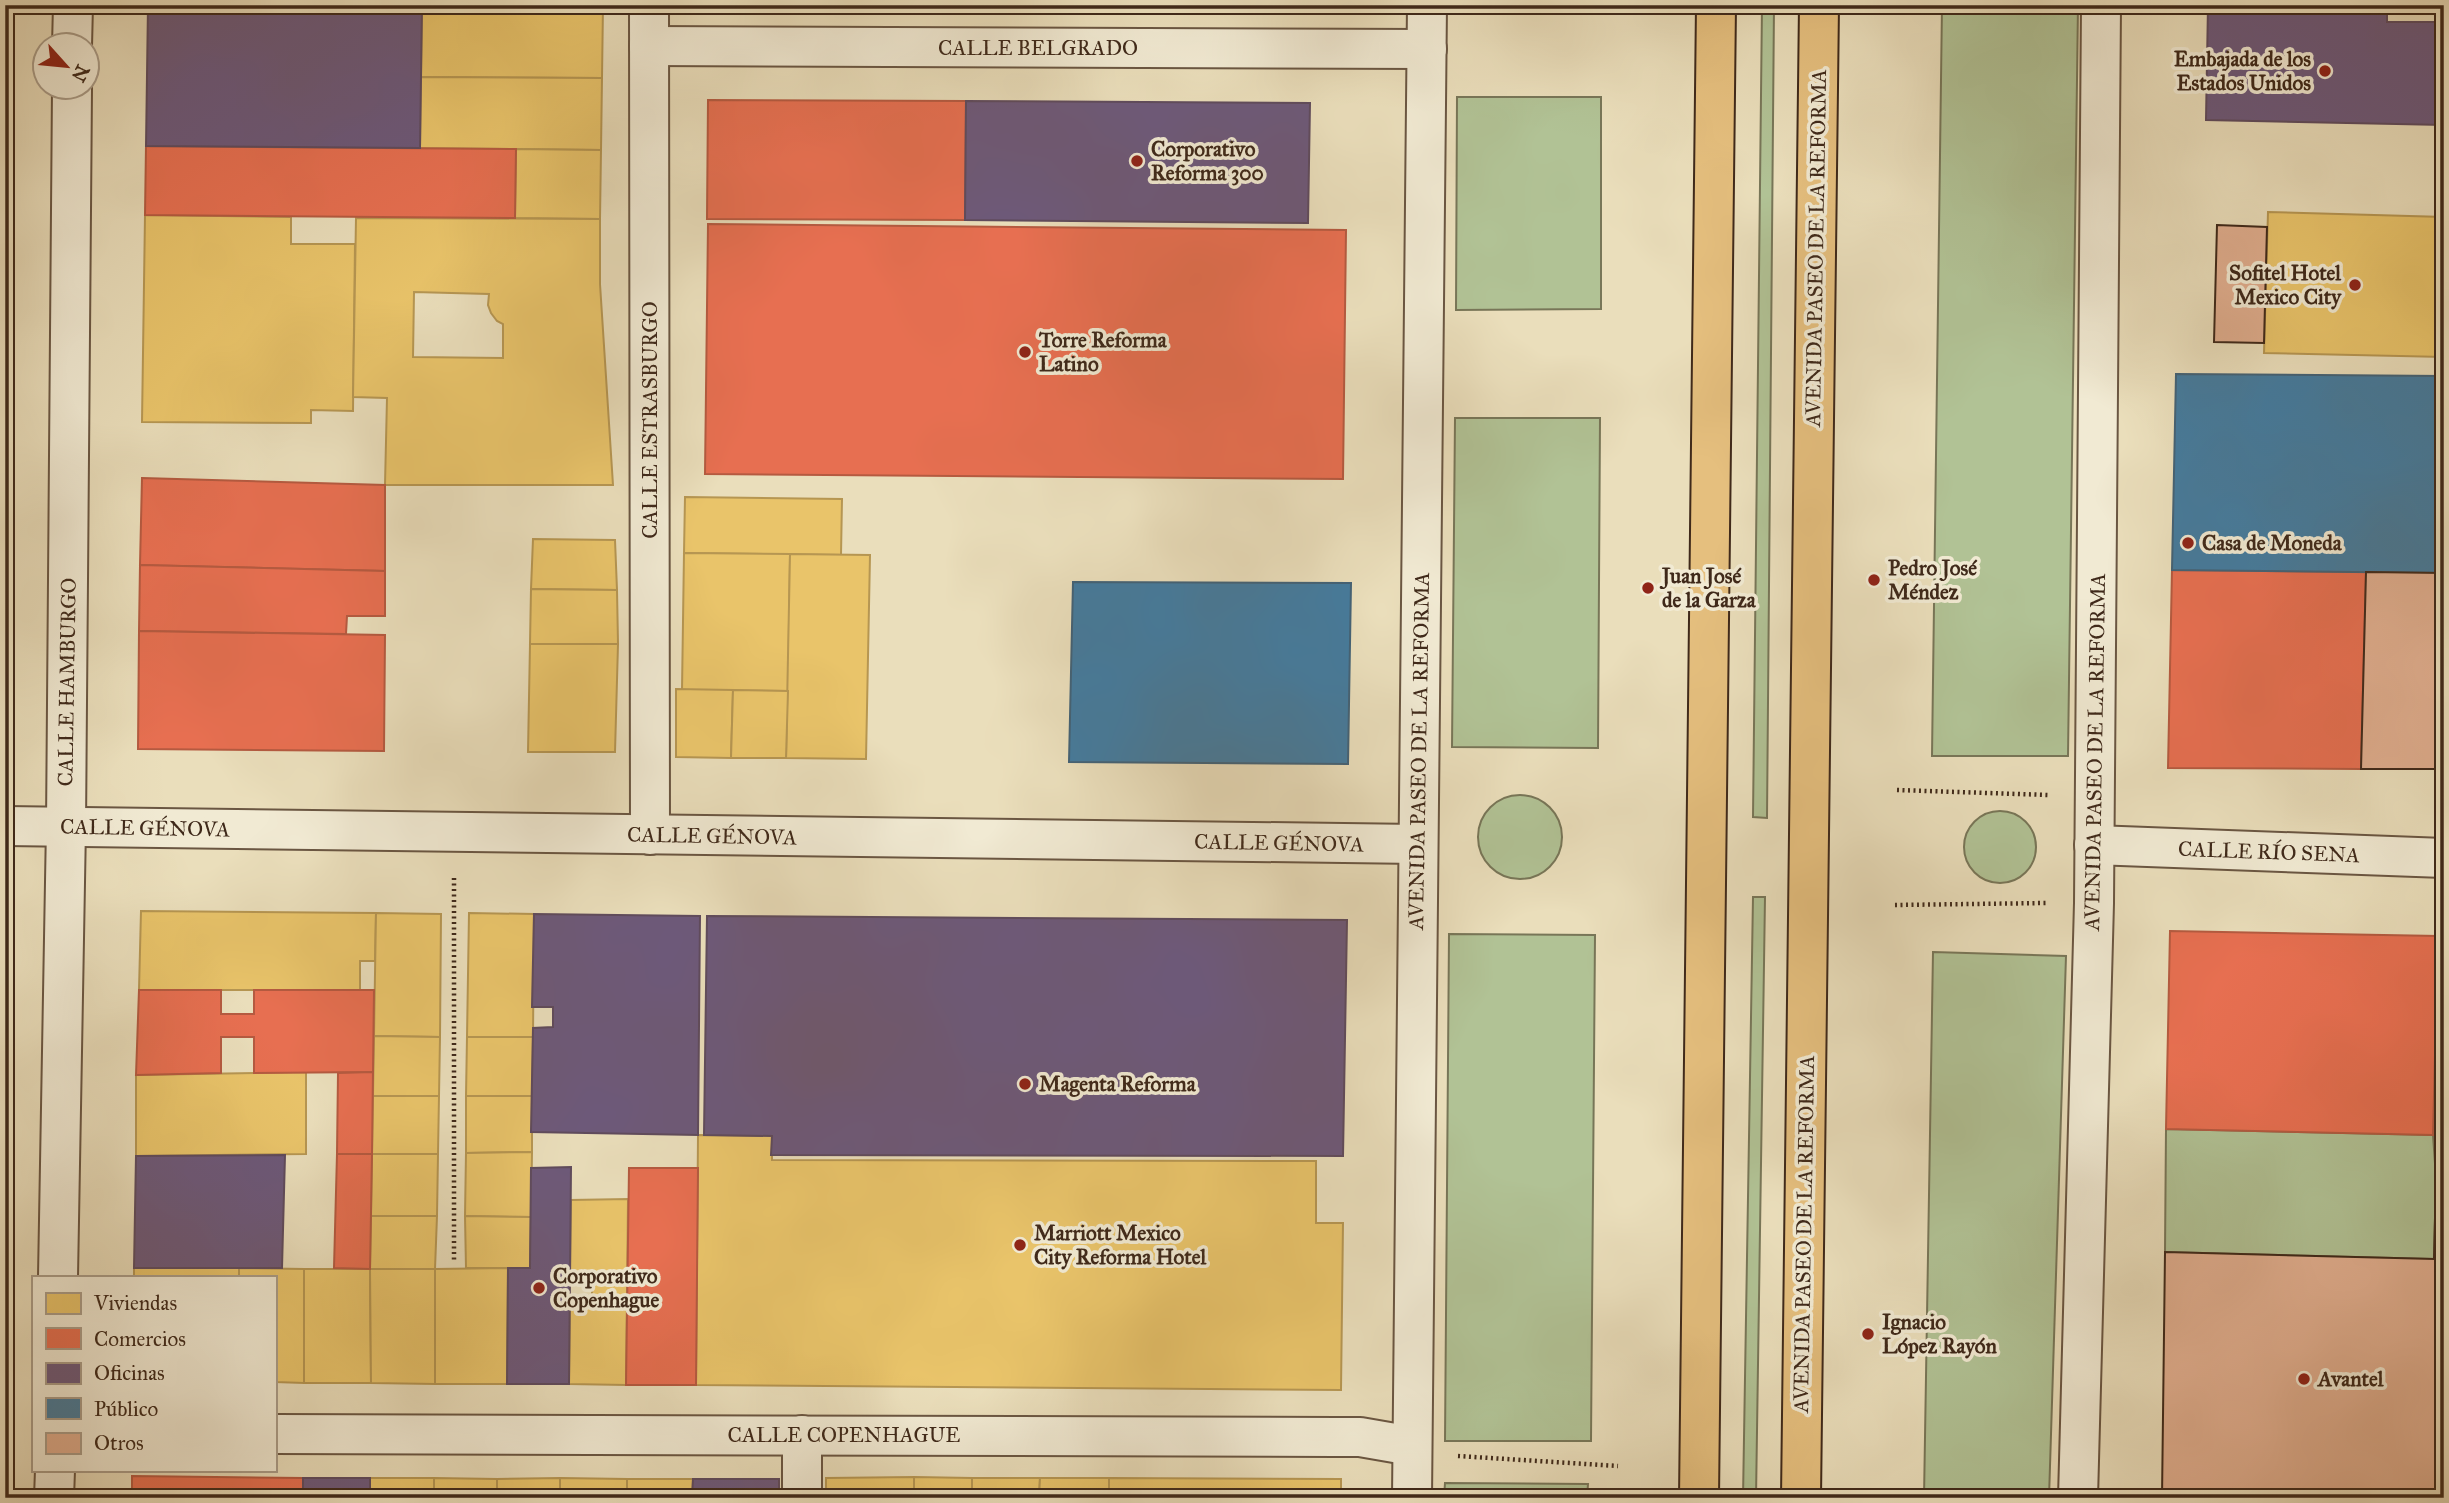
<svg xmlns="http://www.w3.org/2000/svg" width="2449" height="1503" font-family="'IM FELL Great Primer',serif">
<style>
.green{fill:#b1c295;stroke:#787658;stroke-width:2}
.homes{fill:#e9c46a;stroke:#b69652;stroke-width:2;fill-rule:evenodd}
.shops{fill:#e76f51;stroke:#b55a40;stroke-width:2}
.offices{fill:#6d597a;stroke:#5f4b5d;stroke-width:2}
.public{fill:#457b9d;stroke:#436276;stroke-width:2}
.building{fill:#e0ae8f;stroke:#3f291a;stroke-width:2}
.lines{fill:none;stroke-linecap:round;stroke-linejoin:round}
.minor-casing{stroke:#6a5642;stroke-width:42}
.major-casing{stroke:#3f291a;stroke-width:42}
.path{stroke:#3f291a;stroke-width:4.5;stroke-dasharray:2 3.5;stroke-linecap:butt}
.minor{stroke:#f1ead3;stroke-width:38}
.major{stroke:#e5bf7e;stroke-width:38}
.poi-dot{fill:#8f2418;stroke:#f1ead3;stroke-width:2.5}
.labels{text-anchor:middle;stroke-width:7;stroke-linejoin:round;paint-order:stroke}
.street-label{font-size:21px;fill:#3f291a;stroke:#f1ead3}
.poi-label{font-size:21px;font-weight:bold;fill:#3f291a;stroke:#f1ead3;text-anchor:start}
</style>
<rect width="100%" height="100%" fill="#eadebb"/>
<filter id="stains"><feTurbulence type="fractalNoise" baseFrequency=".00286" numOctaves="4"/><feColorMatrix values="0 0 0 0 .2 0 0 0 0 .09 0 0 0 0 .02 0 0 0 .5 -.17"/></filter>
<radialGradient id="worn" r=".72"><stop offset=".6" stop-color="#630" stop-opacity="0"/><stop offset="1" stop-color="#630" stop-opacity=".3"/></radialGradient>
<!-- green -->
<g class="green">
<polygon points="1762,5 1774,5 1767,818 1753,817"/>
<polygon points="1942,5 2078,5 2068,756 1932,756"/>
<polygon points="1457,97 1601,97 1601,309 1456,310"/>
<polygon points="1455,418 1600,418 1598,748 1452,747"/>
<circle cx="1520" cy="837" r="42"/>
<circle cx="2000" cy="847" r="36"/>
<polygon points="1753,897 1765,897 1756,1498 1743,1498"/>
<polygon points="1449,934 1595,935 1591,1441 1445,1441"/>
<polygon points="1933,952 2066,956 2049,1498 1924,1498"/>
<polygon points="2166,1129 2433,1135 2436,1178 2434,1259 2165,1252"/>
<polygon points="1445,1483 1588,1484 1587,1498 1444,1498"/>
</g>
<!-- homes -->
<g class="homes">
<polygon points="422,5 603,5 602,78 421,77"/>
<polygon points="421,77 602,78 601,150 420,148"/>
<polygon points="516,149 601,150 600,219 515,218"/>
<polygon points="2268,212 2444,217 2444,357 2264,353"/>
<polygon points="145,215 291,217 291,244 355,244 353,411 311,410 311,423 142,422"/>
<path d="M 356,218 L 600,219 L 600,284 L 613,485 L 385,485 L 387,398 L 353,397 ZM 414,292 L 489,294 L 488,305 L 491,313 L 497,321 L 503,324 L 503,358 L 413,357 Z"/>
<polygon points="685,497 842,499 841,555 684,553"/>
<polygon points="533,539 615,540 617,590 531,589"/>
<polygon points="684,553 790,554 788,691 682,690"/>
<polygon points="790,554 870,555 866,759 786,758"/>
<polygon points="531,589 617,590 618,644 530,644"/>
<polygon points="530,644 618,644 615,752 528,752"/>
<polygon points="676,689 733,690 731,758 676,757"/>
<polygon points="733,690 788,691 786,758 731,758"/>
<polygon points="141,911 376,913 375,961 360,961 360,990 139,990"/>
<polygon points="376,913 441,914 440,1037 374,1036"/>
<polygon points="469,913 534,914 533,1037 467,1037"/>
<polygon points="374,1036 440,1037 439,1096 373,1096"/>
<polygon points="467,1037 533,1037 532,1096 466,1096"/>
<polygon points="306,1072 306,1154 136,1156 136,1075"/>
<polygon points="373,1096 439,1096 438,1154 372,1154"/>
<polygon points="466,1096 532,1096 532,1152 466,1153"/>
<polygon points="698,1135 772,1136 772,1160 1316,1161 1316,1223 1343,1223 1341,1390 696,1385"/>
<polygon points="532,1152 531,1217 465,1216 466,1153"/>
<polygon points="372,1154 438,1154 437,1216 371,1216"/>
<polygon points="628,1199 626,1385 569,1384 570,1302 592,1302 592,1274 570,1274 571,1200"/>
<polygon points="371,1216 437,1216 435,1269 370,1269"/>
<polygon points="465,1216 531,1217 530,1268 466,1268"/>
<rect x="134" y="1268" width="105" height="9"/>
<polygon points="239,1268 304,1269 304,1383 275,1382 275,1277 239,1277"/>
<polygon points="508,1268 507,1384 435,1384 435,1269"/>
<polygon points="304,1269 370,1269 371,1383 304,1383"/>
<polygon points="370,1269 435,1269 435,1384 371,1383"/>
<polygon points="914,1477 972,1478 972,1498 914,1498"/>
<polygon points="914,1477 914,1498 826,1498 826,1478"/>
<rect x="370" y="1478" width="64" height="20"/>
<polygon points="434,1478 497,1479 497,1498 434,1498"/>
<polygon points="560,1478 627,1479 627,1498 560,1498"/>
<polygon points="560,1478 560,1498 497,1498 497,1479"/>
<polygon points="972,1478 1040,1478 1039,1498 972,1498"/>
<polygon points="1040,1478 1109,1478 1109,1498 1039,1498"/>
<polygon points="1109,1478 1341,1479 1341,1498 1109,1498"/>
<polygon points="627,1479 693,1479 692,1498 627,1498"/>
</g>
<!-- shops -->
<g class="shops">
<polygon points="708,100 966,101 965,220 707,219"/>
<polygon points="146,146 516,149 515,218 145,215"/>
<polygon points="708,224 1346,230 1343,479 705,474"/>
<polygon points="142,478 385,485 385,571 140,565"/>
<polygon points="140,565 385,571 385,616 347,616 346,634 139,631"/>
<polygon points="2172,570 2366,572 2361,769 2168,768"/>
<polygon points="139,631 385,635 384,751 138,749"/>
<polygon points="2170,931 2438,936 2433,1135 2166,1129"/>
<polygon points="139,990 221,990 221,1014 254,1014 254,990 374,990 373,1072 254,1073 254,1037 221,1037 221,1073 136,1075"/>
<polygon points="373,1072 372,1154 337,1154 338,1073"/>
<polygon points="337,1154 372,1154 370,1269 334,1268"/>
<polygon points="629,1168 698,1168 696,1385 626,1385"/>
<polygon points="132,1476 303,1478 303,1498 132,1498"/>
</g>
<!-- offices -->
<g class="offices">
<polygon points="148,5 422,5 420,148 146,146"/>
<polygon points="2208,5 2387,5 2387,22 2444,22 2444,125 2206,120"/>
<polygon points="966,101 1310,103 1308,223 965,220"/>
<polygon points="534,914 700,916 698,1135 531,1132 533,1028 553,1027 553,1007 532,1007"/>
<polygon points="707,916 1347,920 1343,1156 771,1155 772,1136 704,1135"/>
<polygon points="285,1155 282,1268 134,1268 136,1156"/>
<polygon points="571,1167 569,1384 507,1384 508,1268 530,1268 531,1168"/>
<rect x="303" y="1478" width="67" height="20"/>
<polygon points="693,1479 779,1479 779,1498 692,1498"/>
</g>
<!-- public -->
<g class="public">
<polygon points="2176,374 2444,376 2444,573 2172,570"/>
<polygon points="1073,582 1351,583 1348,764 1069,762"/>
</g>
<!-- building -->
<g class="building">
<polygon points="2217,225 2267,227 2264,343 2214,342"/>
<polygon points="2366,572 2444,573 2444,769 2361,769"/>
<polygon points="2436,1177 2444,1178 2444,1498 2162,1498 2165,1252 2434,1259"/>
</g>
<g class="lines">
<!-- minor casing -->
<g class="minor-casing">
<g id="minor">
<polyline points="649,5 650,835"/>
<polyline points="72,46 73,5"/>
<polyline points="649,46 1427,49"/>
<polyline points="5,826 1418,844"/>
<polyline points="2094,845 2444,858"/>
<polyline points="58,1277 66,826 72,88"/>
<polyline points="275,1434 1336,1437 1360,1437 1412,1446"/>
<polyline points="54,1498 55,1470"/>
<polyline points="802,1498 802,1435"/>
<polyline points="1412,1498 1427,5"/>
<polyline points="2078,1498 2094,903 2101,5"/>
</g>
</g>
<!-- major casing -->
<g class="major-casing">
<g id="major">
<polyline points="1699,1498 1716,5"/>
<polyline points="1801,1498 1819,5"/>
</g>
</g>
<!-- path -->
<g class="path">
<polyline points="1897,790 2048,795"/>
<polyline points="454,878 454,1262"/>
<polyline points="1895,905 2047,903"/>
<polyline points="1458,1456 1618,1466"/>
</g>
<!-- minor -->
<use href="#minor" class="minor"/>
<!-- major -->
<use href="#major" class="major"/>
</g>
<!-- markers -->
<g class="poi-dot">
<circle cx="2325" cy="71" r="7"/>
<circle cx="1137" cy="161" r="7"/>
<circle cx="2355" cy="285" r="7"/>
<circle cx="1025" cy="352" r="7"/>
<circle cx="2188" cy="543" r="7"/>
<circle cx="1874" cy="580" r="7"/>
<circle cx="1648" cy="588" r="7"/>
<circle cx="1025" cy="1084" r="7"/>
<circle cx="1020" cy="1245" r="7"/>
<circle cx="539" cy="1288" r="7"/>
<circle cx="1868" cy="1334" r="7"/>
<circle cx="2304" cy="1379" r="7"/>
</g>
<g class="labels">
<!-- street labels -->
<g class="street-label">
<text x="1038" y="55">CALLE BELGRADO</text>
<text transform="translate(1816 248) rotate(-89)" y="7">AVENIDA PASEO DE LA REFORMA</text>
<text transform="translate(650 420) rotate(-90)" y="7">CALLE ESTRASBURGO</text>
<text transform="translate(67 682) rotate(-89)" y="7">CALLE HAMBURGO</text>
<text transform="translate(1419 751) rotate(-89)" y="7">AVENIDA PASEO DE LA REFORMA</text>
<text transform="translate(2095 752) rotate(-89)" y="7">AVENIDA PASEO DE LA REFORMA</text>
<text transform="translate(145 828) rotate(1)" y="7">CALLE GÉNOVA</text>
<text transform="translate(712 836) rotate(1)" y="7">CALLE GÉNOVA</text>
<text transform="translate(1279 843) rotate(1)" y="7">CALLE GÉNOVA</text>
<text transform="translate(2269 852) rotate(2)" y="7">CALLE RÍO SENA</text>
<text transform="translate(1804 1234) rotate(-89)" y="7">AVENIDA PASEO DE LA REFORMA</text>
<text x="844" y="1442">CALLE COPENHAGUE</text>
</g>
<!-- poi labels -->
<g class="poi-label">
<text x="2311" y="66" text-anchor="end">Embajada de los<tspan x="2311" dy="24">Estados Unidos</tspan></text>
<text x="1151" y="156">Corporativo<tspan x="1151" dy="24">Reforma 300</tspan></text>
<text x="2341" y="280" text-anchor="end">Sofitel Hotel<tspan x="2341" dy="24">Mexico City</tspan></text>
<text x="1039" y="347">Torre Reforma<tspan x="1039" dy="24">Latino</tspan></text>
<text x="2202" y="550">Casa de Moneda</text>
<text x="1888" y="575">Pedro José<tspan x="1888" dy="24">Méndez</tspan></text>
<text x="1662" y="583">Juan José<tspan x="1662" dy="24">de la Garza</tspan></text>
<text x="1039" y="1091">Magenta Reforma</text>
<text x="1034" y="1240">Marriott Mexico<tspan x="1034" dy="24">City Reforma Hotel</tspan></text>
<text x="553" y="1283">Corporativo<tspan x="553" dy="24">Copenhague</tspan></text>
<text x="1882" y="1329">Ignacio<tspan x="1882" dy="24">López Rayón</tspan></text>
<text x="2318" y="1386">Avantel</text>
</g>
</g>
<!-- margin -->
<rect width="2449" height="1503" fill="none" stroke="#eadebb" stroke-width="28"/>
<rect x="7" y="7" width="2435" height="1489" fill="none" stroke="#3f291a" stroke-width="3.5"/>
<rect x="14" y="14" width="2421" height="1475" fill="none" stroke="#3f291a" stroke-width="2"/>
<!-- legend -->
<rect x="32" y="1276" width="245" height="196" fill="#f1ead3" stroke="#aa9d89" stroke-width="2"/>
<rect x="46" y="1293" width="35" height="21" fill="#e9c46a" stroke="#aa9d89" stroke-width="2"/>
<text x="94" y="1310" font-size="21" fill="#3f291a">Viviendas</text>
<rect x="46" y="1328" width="35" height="21" fill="#e76f51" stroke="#aa9d89" stroke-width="2"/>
<text x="94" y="1346" font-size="21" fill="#3f291a">Comercios</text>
<rect x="46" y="1363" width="35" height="21" fill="#6d597a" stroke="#aa9d89" stroke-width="2"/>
<text x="94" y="1380" font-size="21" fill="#3f291a">Oficinas</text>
<rect x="46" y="1398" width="35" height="21" fill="#457b9d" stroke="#aa9d89" stroke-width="2"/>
<text x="94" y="1416" font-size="21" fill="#3f291a">Público</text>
<rect x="46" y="1433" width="35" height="21" fill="#e0ae8f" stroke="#aa9d89" stroke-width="2"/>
<text x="94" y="1450" font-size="21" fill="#3f291a">Otros</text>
<!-- north arrow -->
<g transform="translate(66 66) rotate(117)"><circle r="33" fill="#f1ead3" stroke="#aa9d89" stroke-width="2"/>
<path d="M0-5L12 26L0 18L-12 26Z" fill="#8f2418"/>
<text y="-10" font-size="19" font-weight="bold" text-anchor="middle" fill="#3f291a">N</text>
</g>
<rect width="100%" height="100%" filter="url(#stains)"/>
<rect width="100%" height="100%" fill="url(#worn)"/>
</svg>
